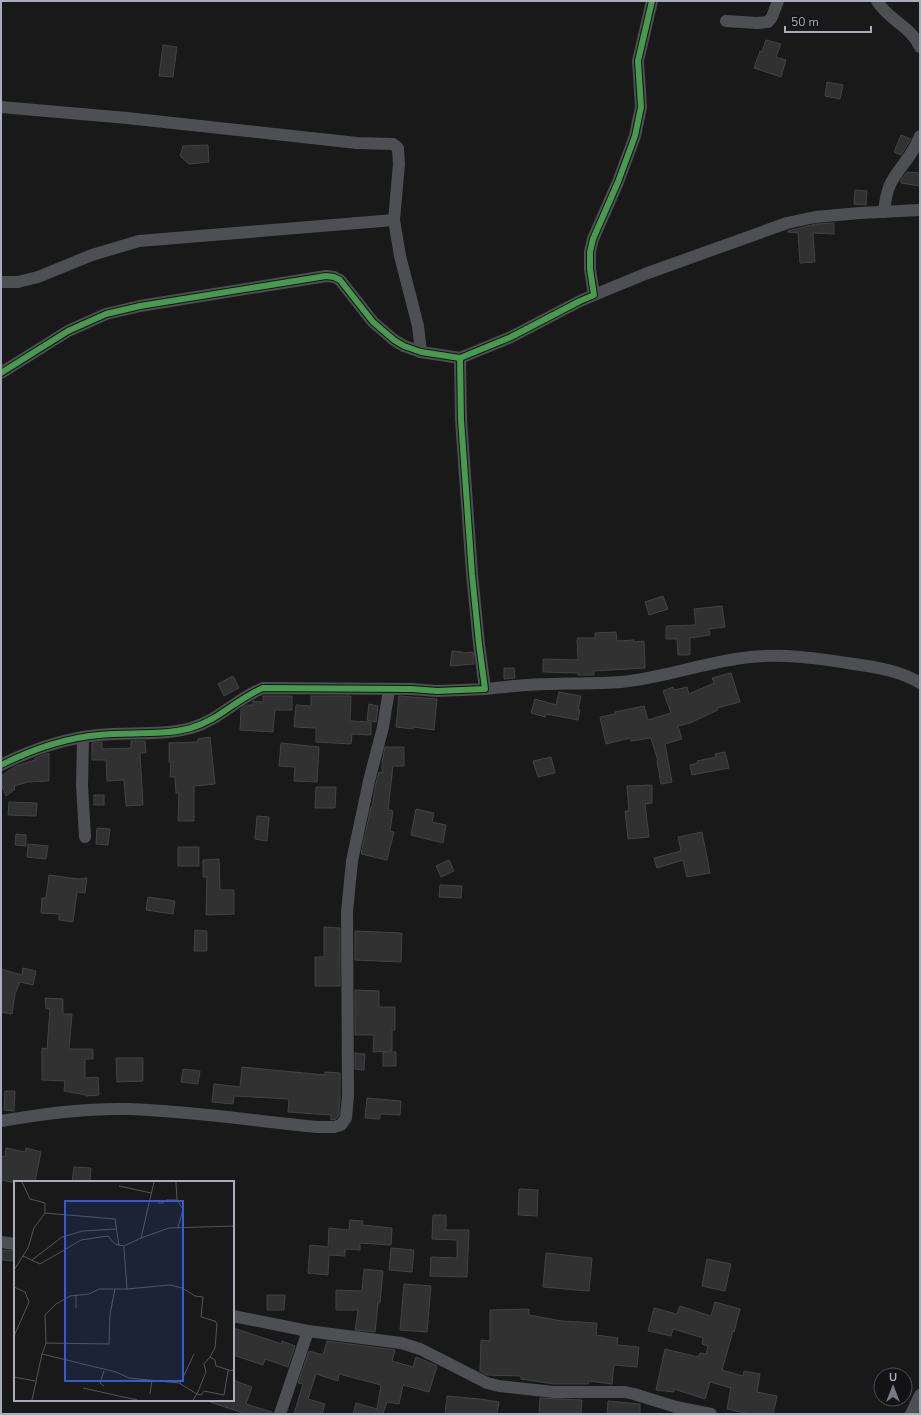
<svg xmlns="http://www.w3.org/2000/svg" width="921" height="1415" font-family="'Nunito Sans',sans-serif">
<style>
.building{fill:#313132;stroke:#424346}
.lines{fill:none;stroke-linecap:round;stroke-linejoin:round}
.minor{stroke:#4d4f53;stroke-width:12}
.cycleway-casing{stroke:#131316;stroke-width:8}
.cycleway{stroke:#469c4c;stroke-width:6}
.inset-road{fill:none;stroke:#53555a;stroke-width:1}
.view{fill:#325cd4;fill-opacity:0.15;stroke:#325cd4;stroke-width:2}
.inset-edge{fill:none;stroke:#aaaebb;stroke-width:2}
</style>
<rect width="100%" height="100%" fill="#19191a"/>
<!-- building -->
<g class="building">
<polygon points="766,40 781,44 776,57 786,60 781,77 754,68 760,51 762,52"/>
<polygon points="163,45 177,47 173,77 159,76"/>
<polygon points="827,82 843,85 840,99 825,96"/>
<polygon points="901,135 911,139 901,155 894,152"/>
<polygon points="208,145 209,162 189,164 180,156 183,146"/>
<polygon points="907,172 920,173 920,186 901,183 901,180"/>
<polygon points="855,190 867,191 866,205 854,204"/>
<polygon points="834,223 834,234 813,233 815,262 800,263 798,233 788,232 788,231 816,224"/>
<polygon points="663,596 668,609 649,615 645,602"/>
<polygon points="722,606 725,627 709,629 710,635 690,638 690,655 678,655 677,639 666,639 666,626 696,625 694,609"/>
<polygon points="616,632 617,641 634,640 634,642 644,641 645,668 594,671 594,675 578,675 578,673 543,672 543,659 578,660 577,638 595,638 595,633"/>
<polygon points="452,651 462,652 462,653 473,652 474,664 450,666"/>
<polygon points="504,668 514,668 515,678 504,679"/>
<polygon points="731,673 740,702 717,708 718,710 690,723 678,726 682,739 665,744 672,782 661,784 657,761 658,761 651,738 631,741 630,738 606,744 600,717 615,714 615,712 644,706 648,720 671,713 663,691 673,687 674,690 687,687 689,694 714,683 712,678"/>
<polygon points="233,676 239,688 224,696 218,684"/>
<polygon points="559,692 581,696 578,710 580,710 578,720 546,714 545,717 531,713 535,699 556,705"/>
<polygon points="263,696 292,696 292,710 275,710 273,732 240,730 241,709 247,705 253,705 253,701 263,702"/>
<polygon points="311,696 351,696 350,721 371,722 371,735 352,734 351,744 316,742 316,728 294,727 296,705 311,706"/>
<polygon points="399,696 437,699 434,730 414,727 413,729 396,727"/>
<polygon points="369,704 378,706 376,722 367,720"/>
<polygon points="210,737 215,784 194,786 194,821 178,821 179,793 176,793 175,777 170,777 171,762 169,762 169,743 198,742 198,739"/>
<polygon points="131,741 145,741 146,753 140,753 143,805 126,806 124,780 107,781 106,760 92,760 92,743 102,742 102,749 131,748"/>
<polygon points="281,743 319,747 317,782 294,781 295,767 279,766"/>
<polygon points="385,747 404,747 404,766 393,766 388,810 393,811 390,831 394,832 387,860 361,854 371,807 372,807 376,783 379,772 382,773 382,762"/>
<polygon points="725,752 729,768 692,775 690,765 698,763 697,761 716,757 715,754"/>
<polygon points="49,753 49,781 28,782 14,786 15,789 6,796 1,783 1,776 16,766 35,760 35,758"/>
<polygon points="551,757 555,773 538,777 533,761"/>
<polygon points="652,785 652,803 645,804 649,837 628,839 625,811 629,811 627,786"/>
<polygon points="316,787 336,787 335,808 315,808"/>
<rect x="94" y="795" width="10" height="10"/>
<polygon points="9,802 37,803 36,816 8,815"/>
<polygon points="416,809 434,813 432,822 446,825 443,843 411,835"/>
<polygon points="257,816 269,817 267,841 255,839"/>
<polygon points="97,828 110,829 108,845 96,844"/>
<polygon points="702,832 710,873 687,877 683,860 657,868 654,858 681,851 678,837"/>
<polygon points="16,834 26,835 26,846 15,845"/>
<polygon points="28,844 48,846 46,859 27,857"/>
<rect x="178" y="847" width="21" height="19"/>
<polygon points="219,859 220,890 234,890 234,914 206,915 207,877 203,877 203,860"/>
<polygon points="449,860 454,871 441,877 436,866"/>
<polygon points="49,875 77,879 87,878 85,893 77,892 73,922 59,920 59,914 41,913 42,898 46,898"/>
<polygon points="440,885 462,886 461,898 439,897"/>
<polygon points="148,897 175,901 173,914 146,910"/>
<polygon points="324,927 340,928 340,986 315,986 315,957 324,957"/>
<polygon points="195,930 207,931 207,951 194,951"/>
<polygon points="355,931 402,933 401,962 355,960"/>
<polygon points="23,968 36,971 33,985 20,982 15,994 12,1014 1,1012 1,969 22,975"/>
<polygon points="355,990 379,991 379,1007 395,1007 395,1030 392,1030 392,1051 373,1052 374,1035 355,1035"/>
<polygon points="45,998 63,999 63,1014 72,1014 69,1049 93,1049 93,1059 85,1059 85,1078 98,1077 99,1095 86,1096 86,1095 64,1091 65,1081 42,1080 42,1048 47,1049 50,1009 46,1009"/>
<rect x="383" y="1052" width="13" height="14"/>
<polygon points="355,1053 365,1054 364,1070 355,1069"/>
<polygon points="116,1058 143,1058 143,1081 117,1082"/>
<polygon points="242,1067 325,1075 325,1072 340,1073 340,1096 339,1115 336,1119 331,1120 331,1115 288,1112 289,1099 234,1096 233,1104 212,1102 214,1084 240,1087"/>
<polygon points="183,1069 200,1071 198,1084 181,1082"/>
<polygon points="5,1091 15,1091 14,1111 4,1110"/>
<polygon points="367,1098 401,1101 400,1115 380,1114 380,1119 365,1118"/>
<polygon points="6,1148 25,1152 26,1148 41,1152 35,1182 11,1182 1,1180 1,1156 5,1157"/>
<polygon points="74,1167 91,1168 90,1182 72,1182"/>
<polygon points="519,1189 538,1190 537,1216 518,1215"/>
<polygon points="433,1215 446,1215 446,1230 469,1230 467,1277 430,1276 431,1257 457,1258 457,1240 432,1239"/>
<polygon points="350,1220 363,1221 362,1225 392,1228 391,1245 360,1243 360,1250 345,1249 345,1256 329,1255 328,1275 308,1273 310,1245 328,1247 329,1228 349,1230"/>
<polygon points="391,1248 414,1250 412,1272 389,1270"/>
<polygon points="2,1250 15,1251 15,1261 2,1260"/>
<polygon points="546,1253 592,1258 589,1291 543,1287"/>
<polygon points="707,1259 731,1264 725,1291 702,1286"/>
<polygon points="364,1269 383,1271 380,1303 378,1303 375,1332 355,1330 358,1310 336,1310 336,1290 362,1291"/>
<polygon points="404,1284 431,1286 427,1332 400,1330"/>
<polygon points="267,1295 285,1295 284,1310 267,1310"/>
<polygon points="715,1302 740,1309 734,1332 733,1331 722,1370 743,1376 744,1371 760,1374 757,1392 777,1396 773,1414 750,1414 727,1409 731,1388 710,1382 705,1399 674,1389 674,1392 656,1390 665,1349 698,1357 700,1353 706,1354 708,1346 702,1344 703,1338 673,1329 671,1336 648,1331 654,1308 677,1314 680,1306 711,1316"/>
<polygon points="529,1309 529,1315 562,1321 597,1323 596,1335 618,1338 617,1345 639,1347 637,1367 614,1365 612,1384 589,1381 588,1384 554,1384 521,1379 521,1376 487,1375 480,1371 481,1340 490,1341 490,1310"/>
<polygon points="233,1328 282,1344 282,1341 295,1346 288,1367 265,1359 263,1365 233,1355"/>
<polygon points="327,1341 395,1350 392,1361 413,1367 416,1357 433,1364 437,1366 429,1392 403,1385 399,1404 387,1402 383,1414 353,1414 356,1403 377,1409 381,1385 339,1374 338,1381 316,1374 308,1399 325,1404 322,1414 294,1414 303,1384 298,1383 309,1351 323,1355"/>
<polygon points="233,1380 252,1387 246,1404 272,1412 272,1414 246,1414 210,1402 210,1400 233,1400"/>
<polygon points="447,1396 480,1399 499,1402 497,1414 445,1414"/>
<polygon points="540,1398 582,1400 581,1414 539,1414"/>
<polygon points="608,1401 640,1404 640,1414 607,1414"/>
</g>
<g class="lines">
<!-- minor -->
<g class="minor">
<path d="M 877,1 C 889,21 910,25 920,47"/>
<polyline points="726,21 757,23 768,22 772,17 778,1"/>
<polyline points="1,107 127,118 357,143 393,144 398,148 399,164 394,220 400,256 418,326 421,352"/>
<path d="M 884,212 C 885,203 886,195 889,187 C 897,168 913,157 920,136"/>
<polyline points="1,282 18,282 38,277 92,255 139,241 394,220"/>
<polyline points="594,295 645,274 787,223 815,217 860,213 920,210"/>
<polyline points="1,373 68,331 106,314 140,306 326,276 334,277 340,280 373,322 394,340 404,346 421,352 460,358 511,337 580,301 594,295 590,269 590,252 593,239 618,182 635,136 641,107 638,61 652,1"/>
<path d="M 485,689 C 506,687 527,684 548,684 C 573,683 597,684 621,682 C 665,678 707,661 751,657 C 785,653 821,659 854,664 C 875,667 901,671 920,683"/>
<polyline points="83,737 82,785 85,837"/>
<path d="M 1,765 C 33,749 64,738 99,735 C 129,732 161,736 191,728 C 219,720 236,699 263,688 L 412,689 L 437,691 L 485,689 L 479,644 L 472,574 L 461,420 L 460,358"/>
<path d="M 1,1121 C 43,1114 85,1108 128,1109 C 192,1111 255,1121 318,1127 L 334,1127 L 341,1125 L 346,1118 L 348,1096 L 347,912 L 352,861 L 369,781 L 383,727 L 389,690"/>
<polyline points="1,1242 15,1244"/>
<polyline points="233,1316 308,1331 401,1343 420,1349 436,1357 487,1383 499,1386 554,1392 625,1392 634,1394 676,1407 711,1414"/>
<polyline points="280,1414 308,1331"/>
<polyline points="911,1414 920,1395"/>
</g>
<!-- cycleway casing -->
<g class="cycleway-casing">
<g id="cycleway">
<polyline points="1,373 68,331 106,314 140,306 326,276 334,277 340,280 373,322 394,340 404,346 421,352 460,358 511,337 580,301 594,295 590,269 590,252 593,239 618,182 635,136 641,107 638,61 652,1"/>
<path d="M 1,765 C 33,749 64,738 99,735 C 129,732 161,736 191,728 C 219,720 236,699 263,688 L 412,689 L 437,691 L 485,689 L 479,644 L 472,574 L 461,420 L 460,358"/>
</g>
</g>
<!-- cycleway -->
<use href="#cycleway" class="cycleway"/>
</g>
<!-- overview -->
<g transform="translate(14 1181)">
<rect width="220" height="220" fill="#19191a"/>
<path class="inset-road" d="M 162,1 L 163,19 L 169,28 L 164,47M 105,5 L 137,12M 144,22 L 149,22 L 152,19 L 163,19M 31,32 L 101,38 L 105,65M 127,57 L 155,47 L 220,45M 9,75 L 26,83 L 67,59 L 94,55 L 101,63 L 110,65 L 127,57 L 140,1M 18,79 L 48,56 L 69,50 L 102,48M 0,89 L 14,67 L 20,47 L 31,32 L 31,22 L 16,18 L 8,1M 0,106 L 11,111 L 15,121 L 0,155M 113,108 L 156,104 L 168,107 L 181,115 L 189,116 L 187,136 L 201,140 L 203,143 L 201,167 L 196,176 L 201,179 L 202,185 L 215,189M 62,114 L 62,127M 32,162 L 95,163 L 96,133 L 101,108M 28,173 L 32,162 L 31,134 L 42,123 L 56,115 L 75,113 L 85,108 L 113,108 L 110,66M 196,176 L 190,183 L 192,191 L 183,213 L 187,214 L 190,210 L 210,214 L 214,190 L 220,189M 0,196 L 21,200M 166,203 L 180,173M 90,205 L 86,202 L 90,190M 69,207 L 123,219M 136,213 L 138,199M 18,219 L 28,173 L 102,191 L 115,197 L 165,202 L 183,213 L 179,219"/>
<path class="view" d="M 51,20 L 169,20 L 169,200 L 51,200 Z"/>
<rect width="220" height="220" class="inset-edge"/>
</g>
<!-- border -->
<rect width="921" height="1415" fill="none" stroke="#aaaebb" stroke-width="4"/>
<!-- north arrow -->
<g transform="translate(893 1387)"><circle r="19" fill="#131316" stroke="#4f5158"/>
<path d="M0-3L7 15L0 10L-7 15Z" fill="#777a83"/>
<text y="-6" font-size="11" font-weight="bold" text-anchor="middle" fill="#aaaebb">U</text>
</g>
<!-- scale -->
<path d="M785 26v6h86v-6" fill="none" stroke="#aaaebb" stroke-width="2"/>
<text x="791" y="26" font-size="12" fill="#aaaebb" stroke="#131316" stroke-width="3" paint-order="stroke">50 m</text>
</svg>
